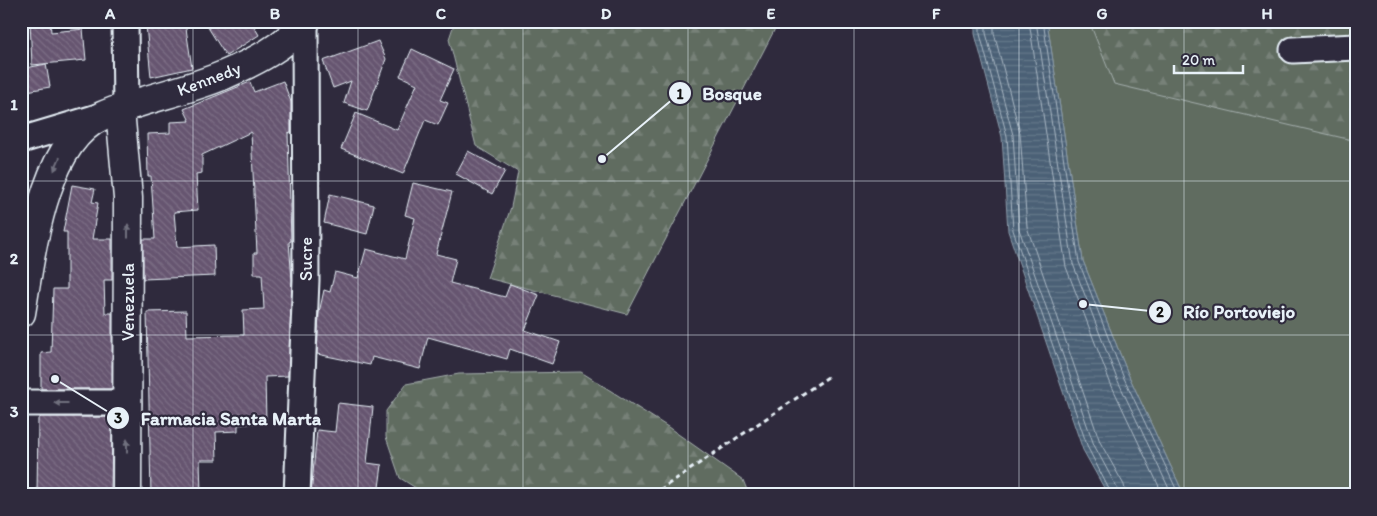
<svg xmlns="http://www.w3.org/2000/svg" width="1377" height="516" font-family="Itim,sans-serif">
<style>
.green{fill:#606c61;stroke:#a4aeac}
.forest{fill:url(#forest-firs);stroke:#a4aeac}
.water{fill:url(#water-rules);stroke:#8a9baa}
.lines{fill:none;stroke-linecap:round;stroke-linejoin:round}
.shore{stroke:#a9b7c4;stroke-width:1}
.building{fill:url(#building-back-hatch);stroke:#e8f1f8}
.street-casing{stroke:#e8f1f8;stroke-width:29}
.secondary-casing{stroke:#e8f1f8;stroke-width:31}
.path{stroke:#e8f1f8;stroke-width:3;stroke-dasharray:5 4;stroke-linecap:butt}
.street{stroke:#2f2a3d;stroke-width:25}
.secondary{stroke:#2f2a3d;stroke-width:28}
.oneway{fill:#70707e}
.grid{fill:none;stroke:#e8f1f8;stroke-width:1;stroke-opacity:0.55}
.labels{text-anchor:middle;stroke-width:4.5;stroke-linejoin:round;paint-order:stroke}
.street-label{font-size:18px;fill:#e8f1f8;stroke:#2f2a3d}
.leader{fill:none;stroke:#e8f1f8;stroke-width:2}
.callout-dot{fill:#e8f1f8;stroke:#2f2a3d;stroke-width:2}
.mark-label{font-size:15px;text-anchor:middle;font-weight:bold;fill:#111}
.callout-label{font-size:19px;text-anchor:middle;font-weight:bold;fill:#e8f1f8;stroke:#2f2a3d;stroke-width:4.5;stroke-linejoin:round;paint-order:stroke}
.neatline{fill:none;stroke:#e8f1f8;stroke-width:2}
.grid-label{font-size:16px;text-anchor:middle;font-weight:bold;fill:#e8f1f8}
</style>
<defs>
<pattern id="forest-firs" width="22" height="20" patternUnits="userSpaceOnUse" patternTransform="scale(1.25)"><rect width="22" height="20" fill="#606c61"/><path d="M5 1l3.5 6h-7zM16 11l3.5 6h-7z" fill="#778178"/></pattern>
<pattern id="water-rules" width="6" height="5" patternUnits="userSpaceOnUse" patternTransform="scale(1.25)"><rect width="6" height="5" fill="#4b6176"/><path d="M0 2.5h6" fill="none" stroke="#65788a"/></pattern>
<pattern id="building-back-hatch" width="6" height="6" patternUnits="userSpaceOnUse" patternTransform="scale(1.25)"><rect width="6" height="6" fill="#665570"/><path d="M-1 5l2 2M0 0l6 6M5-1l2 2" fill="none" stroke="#7c6e85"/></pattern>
</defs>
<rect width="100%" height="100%" fill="#2f2a3d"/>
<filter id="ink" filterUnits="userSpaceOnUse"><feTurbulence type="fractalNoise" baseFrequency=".02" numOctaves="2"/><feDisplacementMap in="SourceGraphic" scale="10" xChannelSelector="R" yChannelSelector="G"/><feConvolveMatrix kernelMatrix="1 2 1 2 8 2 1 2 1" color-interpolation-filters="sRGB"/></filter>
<g filter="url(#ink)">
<!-- green -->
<polygon class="green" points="1047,21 1356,21 1356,495 1184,495 1128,374 1083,261"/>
<!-- forest -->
<g class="forest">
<polygon points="455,21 779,21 627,314 487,278 511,207 518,172 476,146 449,39"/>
<polygon points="1089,21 1356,21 1356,141 1114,84"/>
<polygon points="581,372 668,427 743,480 749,495 427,495 400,478 386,437 386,411 406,384 459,374"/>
</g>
<!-- water -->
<polygon class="water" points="975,21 1047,21 1083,261 1128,374 1184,495 1108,495 1083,450 1008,231 1002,137 975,34"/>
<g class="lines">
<!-- shore -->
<g class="shore">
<polyline points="980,21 980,34 1007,136 1013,230 1088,448 1112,495"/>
<polyline points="986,21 986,33 1013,135 1019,229 1094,445 1117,488 1119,495"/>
<polyline points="994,21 994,33 1020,133 1027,227 1100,442 1124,485 1126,495"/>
<polyline points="1029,21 1066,267 1110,382 1163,495"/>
<polyline points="1036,21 1073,264 1117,379 1172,495"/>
<polyline points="1043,21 1079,262 1123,376 1179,495"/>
</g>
</g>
<!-- building -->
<g class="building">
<polygon points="30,21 50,21 51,32 83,29 86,60 32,65"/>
<polygon points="204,21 251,21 259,35 226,56"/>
<polygon points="185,22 192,68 151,77 146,25"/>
<polygon points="378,41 386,59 367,111 344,103 351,81 333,88 323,61"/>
<polygon points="412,49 454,69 440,100 448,103 438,125 425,120 403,174 341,149 356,113 397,130 417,84 400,76"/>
<polygon points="46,64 50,87 21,92 21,69"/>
<polygon points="283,81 291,102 291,132 288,133 291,241 289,242 292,280 288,376 265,377 266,422 238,425 238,431 216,432 217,460 200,460 201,495 151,495 147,312 186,311 187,336 244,335 243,310 264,309 262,274 254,274 254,253 257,253 251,132 202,155 202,173 196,174 198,210 174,212 177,247 214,245 215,276 143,279 143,239 155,239 151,176 148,176 147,134 170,133 170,122 190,121 184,109 250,82 254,92"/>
<polygon points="468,151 505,171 492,194 456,174"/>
<polygon points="413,183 452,192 436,254 456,259 450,283 505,297 510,284 539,295 525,330 560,342 552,364 510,349 507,359 428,337 420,369 372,357 370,365 317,354 319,313 324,290 330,292 335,272 358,278 366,249 405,259 415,218 405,215"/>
<polygon points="72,185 95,189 92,202 98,203 92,239 112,239 112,280 104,280 105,313 112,313 112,389 41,389 41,353 51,352 53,289 67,289 67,232 63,232"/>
<polygon points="330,194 374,205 367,234 324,223"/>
<polygon points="338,403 373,407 367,463 382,465 378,495 311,495 317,430 335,432"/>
<polygon points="41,417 112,417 111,495 37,495 38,419"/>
</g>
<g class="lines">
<!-- street casing -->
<g class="street-casing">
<g id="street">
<polyline points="125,21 126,108"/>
<polyline points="1293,50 1356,47"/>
<polyline points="21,140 98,117"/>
<polyline points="21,403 128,403"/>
<polyline points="297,495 306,280 305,23"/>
</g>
</g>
<!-- secondary casing -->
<g class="secondary-casing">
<g id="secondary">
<polyline points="120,110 128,198 127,495"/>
<path d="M 21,313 C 31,256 42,143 102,116 C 140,99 184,92 224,75 C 254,62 285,47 306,21"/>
</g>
</g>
<!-- path -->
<polyline class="path" points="652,495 828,377"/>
<!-- street -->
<use href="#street" class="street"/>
<!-- secondary -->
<use href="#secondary" class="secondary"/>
</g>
<!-- one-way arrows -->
<defs><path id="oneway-solid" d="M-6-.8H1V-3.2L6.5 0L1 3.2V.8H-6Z" transform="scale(1.25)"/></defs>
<g class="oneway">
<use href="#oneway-solid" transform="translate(57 164) rotate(114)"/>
<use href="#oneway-solid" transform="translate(128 231) rotate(-90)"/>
<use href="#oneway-solid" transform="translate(61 403) rotate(180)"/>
<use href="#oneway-solid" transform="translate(127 446) rotate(-90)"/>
</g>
</g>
<!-- grid -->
<path class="grid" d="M 193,21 L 193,495M 358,21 L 358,495M 523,21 L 523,495M 688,21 L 688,495M 854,21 L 854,495M 1019,21 L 1019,495M 1184,21 L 1184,495M 21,181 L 1356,181M 21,335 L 1356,335"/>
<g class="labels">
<!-- street labels -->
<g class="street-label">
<text transform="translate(209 79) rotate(-21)" y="6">Kennedy</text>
<text transform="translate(306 259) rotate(-90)" y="6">Sucre</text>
<text transform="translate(128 302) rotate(-90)" y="6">Venezuela</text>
</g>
</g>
<!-- callouts -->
<path class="leader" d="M602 159L680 93M1083 304L1160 312M55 379L118 418"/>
<g class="callout-dot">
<circle cx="602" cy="159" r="5"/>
<circle cx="1083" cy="304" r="5"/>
<circle cx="55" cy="379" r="5"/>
<circle cx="680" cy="93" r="12"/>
<circle cx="1160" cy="312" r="12"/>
<circle cx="118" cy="418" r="12"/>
</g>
<g class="mark-label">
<text x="680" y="99">1</text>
<text x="1160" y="317">2</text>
<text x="118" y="423">3</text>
</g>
<g class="callout-label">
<text x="732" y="100">Bosque</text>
<text x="1239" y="318">Río Portoviejo</text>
<text x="231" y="425">Farmacia Santa Marta</text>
</g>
<!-- margin -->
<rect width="1377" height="516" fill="none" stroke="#2f2a3d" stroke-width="55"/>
<!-- scale -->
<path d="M1174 65v8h69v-8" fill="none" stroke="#e8f1f8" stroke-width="2.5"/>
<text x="1182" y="65" font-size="15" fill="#e8f1f8" stroke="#2f2a3d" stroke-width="4" paint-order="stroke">20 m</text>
<rect x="28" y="28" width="1322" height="460" class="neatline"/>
<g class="grid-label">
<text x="110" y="19">A</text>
<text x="275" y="19">B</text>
<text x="441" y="19">C</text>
<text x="606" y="19">D</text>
<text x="771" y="19">E</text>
<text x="936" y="19">F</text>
<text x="1102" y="19">G</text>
<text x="1267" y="19">H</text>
<text x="14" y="110">1</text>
<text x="14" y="264">2</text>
<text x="14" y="417">3</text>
</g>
</svg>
